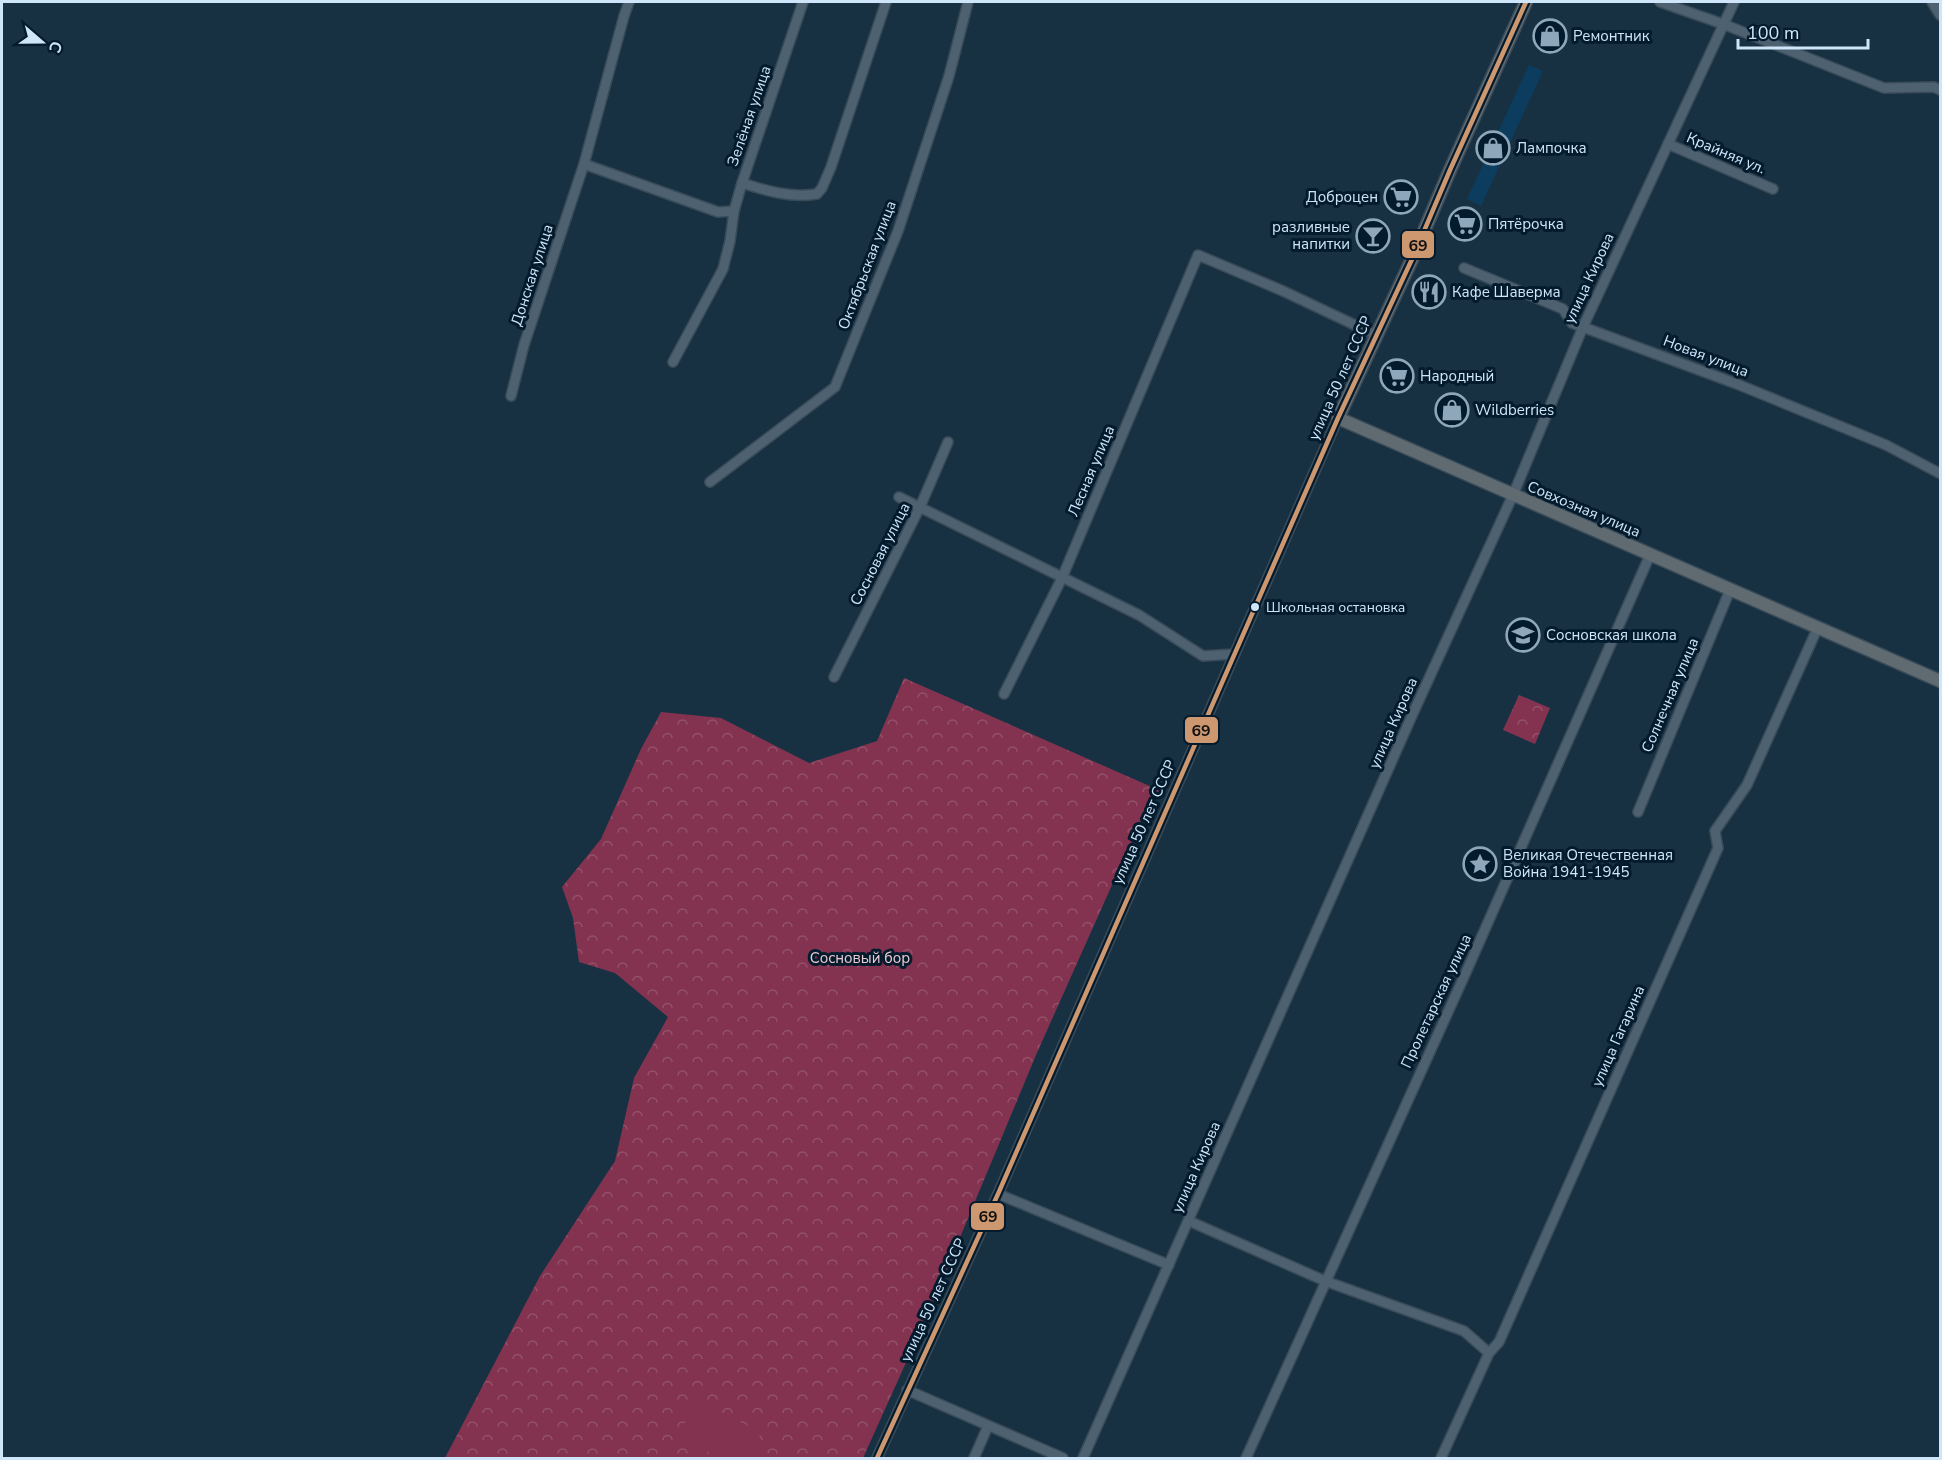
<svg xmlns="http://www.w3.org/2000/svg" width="1942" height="1460" font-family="'Nunito Sans',sans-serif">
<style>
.built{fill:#0c3d5e}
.forest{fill:url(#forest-crowns)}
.pitch{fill:#833350}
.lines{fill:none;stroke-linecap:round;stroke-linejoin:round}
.minor-casing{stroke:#394b58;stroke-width:12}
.major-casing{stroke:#394b58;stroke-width:15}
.minor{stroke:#4d6171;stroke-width:9}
.major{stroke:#606b71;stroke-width:12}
.bus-1-casing{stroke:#041b2d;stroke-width:9}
.bus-1{stroke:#cd976f;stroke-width:4.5}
.bus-dot{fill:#cfe6fa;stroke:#041b2d;stroke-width:2}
.labels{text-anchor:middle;stroke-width:6;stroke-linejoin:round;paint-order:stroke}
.bus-label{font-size:14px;fill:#cfe6fa;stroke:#041b2d;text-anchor:start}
.poi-label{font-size:15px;fill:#cfe6fa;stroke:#041b2d;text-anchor:start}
.street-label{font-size:15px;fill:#cfe6fa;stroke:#041b2d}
.park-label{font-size:15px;fill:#ebcad1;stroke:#041b2d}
.line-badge{stroke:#041b2d;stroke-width:2}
.pale-badge-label{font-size:16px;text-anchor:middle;font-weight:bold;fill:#111}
</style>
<defs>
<pattern id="forest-crowns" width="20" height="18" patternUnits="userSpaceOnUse" patternTransform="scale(1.5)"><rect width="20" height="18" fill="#833350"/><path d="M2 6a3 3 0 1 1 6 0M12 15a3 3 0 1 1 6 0" fill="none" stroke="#94516a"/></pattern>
</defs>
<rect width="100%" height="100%" fill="#183142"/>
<!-- built -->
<polygon class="built" points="1529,65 1543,71 1481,206 1467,199"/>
<!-- forest -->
<g class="forest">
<polygon points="904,678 1161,791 1141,820 1036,1055 931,1307 863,1458 445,1458 540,1276 615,1161 634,1078 668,1017 615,973 579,962 573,918 562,887 601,839 641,749 661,712 721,718 809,763 877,741"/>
<polygon points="1519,695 1550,708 1535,744 1503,730"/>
</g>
<!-- pitch -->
<polygon class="pitch" points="697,1400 761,1433 748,1458 721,1458 678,1437"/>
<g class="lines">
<!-- minor casing -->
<g class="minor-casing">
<g id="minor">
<polyline points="1660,2 1723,24 1884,88 1934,87 1940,90"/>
<polyline points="1932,2 1940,15"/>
<polyline points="1668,144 1773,189"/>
<polyline points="584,164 624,16 629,2"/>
<path d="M 742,183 C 767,191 790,198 817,194 L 822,188 L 831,167 L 886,2"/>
<polyline points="1464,268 1563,309 1572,323 1737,384 1886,445 1939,473"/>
<polyline points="673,362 723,269 730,241 734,211 742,183 803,2"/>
<polyline points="511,396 524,345 584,164 718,212 734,211"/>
<polyline points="710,482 835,387 898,231 949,76 968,2"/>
<polyline points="899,497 1139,615 1203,656 1235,654"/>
<polyline points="834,677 920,507 948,442"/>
<polyline points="1004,694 1062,578 1198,255 1283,291 1376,335"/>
<polyline points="1638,812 1730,590"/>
<polyline points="998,1194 1169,1265"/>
<polyline points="1189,1221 1325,1281 1464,1331 1489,1353"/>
<polyline points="907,1390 1063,1458"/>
<polyline points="877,1458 998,1194 1338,418"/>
<polyline points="974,1458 988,1426"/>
<polyline points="1083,1458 1414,711 1513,495 1583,327 1734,2"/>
<polyline points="1246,1458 1467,970 1650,555"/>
<polyline points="1441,1458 1489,1353 1499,1342 1718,848 1715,831 1747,785 1818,627"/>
</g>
</g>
<!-- major casing -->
<g class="major-casing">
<polyline id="major" points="1526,2 1450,170 1413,257 1338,418 1940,681"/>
</g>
<!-- minor -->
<use href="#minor" class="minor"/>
<!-- major -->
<use href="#major" class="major"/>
<!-- bus-1 casing -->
<g class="bus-1-casing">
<polyline id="bus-1" points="877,1458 998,1194 1338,418 1413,257 1450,170 1526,2"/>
</g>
<!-- bus-1 -->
<use href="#bus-1" class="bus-1"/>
</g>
<!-- icons -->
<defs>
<g id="shop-ring" transform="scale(1.725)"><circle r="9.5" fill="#041b2d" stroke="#8fa7ba" stroke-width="1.5"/><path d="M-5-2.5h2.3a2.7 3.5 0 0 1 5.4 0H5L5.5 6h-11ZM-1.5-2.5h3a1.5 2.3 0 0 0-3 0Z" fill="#8fa7ba"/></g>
<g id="supermarket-ring" transform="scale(1.725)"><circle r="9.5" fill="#041b2d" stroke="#8fa7ba" stroke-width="1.5"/><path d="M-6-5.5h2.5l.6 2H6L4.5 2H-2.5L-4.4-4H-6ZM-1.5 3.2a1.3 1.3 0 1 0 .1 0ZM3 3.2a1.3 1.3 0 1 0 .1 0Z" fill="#8fa7ba"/></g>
<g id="bar-ring" transform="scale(1.725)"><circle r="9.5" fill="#041b2d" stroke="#8fa7ba" stroke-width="1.5"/><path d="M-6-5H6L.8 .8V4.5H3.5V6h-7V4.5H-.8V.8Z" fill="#8fa7ba"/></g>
<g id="restaurant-ring" transform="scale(1.725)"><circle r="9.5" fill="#041b2d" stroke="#8fa7ba" stroke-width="1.5"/><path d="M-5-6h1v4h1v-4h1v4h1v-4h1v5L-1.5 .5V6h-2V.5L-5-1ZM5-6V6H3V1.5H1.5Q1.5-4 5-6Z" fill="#8fa7ba"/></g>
<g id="school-ring" transform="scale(1.725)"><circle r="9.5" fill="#041b2d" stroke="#8fa7ba" stroke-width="1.5"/><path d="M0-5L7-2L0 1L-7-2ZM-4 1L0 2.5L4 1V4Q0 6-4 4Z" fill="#8fa7ba"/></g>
<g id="sight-ring" transform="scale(1.725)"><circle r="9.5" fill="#041b2d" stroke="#8fa7ba" stroke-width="1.5"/><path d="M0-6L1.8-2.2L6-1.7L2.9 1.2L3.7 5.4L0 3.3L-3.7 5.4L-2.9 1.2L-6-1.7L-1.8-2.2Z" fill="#8fa7ba"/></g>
</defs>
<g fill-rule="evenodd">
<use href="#shop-ring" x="1550" y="36"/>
<use href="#shop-ring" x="1493" y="148"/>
<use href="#supermarket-ring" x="1401" y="197"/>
<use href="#supermarket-ring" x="1465" y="224"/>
<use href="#bar-ring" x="1373" y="236"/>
<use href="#restaurant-ring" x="1429" y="292"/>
<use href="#supermarket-ring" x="1397" y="376"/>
<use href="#shop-ring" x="1452" y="410"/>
<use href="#school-ring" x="1523" y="635"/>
<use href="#sight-ring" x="1480" y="864"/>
</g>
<!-- markers -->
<circle class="bus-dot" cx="1255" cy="607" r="5"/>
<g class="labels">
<!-- bus labels -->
<g class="bus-label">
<text x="1266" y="612">Школьная остановка</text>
</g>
<!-- poi labels -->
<g class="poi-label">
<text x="1573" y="41">Ремонтник</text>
<text x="1516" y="153">Лампочка</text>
<text x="1378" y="202" text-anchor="end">Доброцен</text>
<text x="1488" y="229">Пятёрочка</text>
<text x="1350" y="232" text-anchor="end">разливные<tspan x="1350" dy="17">напитки</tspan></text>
<text x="1452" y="297">Кафе Шаверма</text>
<text x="1420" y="381">Народный</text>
<text x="1475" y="415">Wildberries</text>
<text x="1546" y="640">Сосновская школа</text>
<text x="1503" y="860">Великая Отечественная<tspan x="1503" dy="17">Война 1941-1945</tspan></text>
</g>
<!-- street labels -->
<g class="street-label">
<text transform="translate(749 116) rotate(-71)" y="5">Зелёная улица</text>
<text transform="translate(1726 153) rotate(23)" y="5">Крайняя ул.</text>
<text transform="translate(867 265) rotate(-69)" y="5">Октябрьская улица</text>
<text transform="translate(532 275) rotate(-72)" y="5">Донская улица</text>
<text transform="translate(1589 278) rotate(-65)" y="5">улица Кирова</text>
<text transform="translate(1706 356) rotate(21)" y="5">Новая улица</text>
<text transform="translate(1340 378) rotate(-66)" y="5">улица 50 лет СССР</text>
<text transform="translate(1091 471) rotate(-67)" y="5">Лесная улица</text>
<text transform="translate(1584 509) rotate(23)" y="5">Совхозная улица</text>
<text transform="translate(880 554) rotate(-63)" y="5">Сосновая улица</text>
<text transform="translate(1670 695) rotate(-67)" y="5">Солнечная улица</text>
<text transform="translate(1393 723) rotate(-66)" y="5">улица Кирова</text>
<text transform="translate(1144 822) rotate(-66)" y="5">улица 50 лет СССР</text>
<text transform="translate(1436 1001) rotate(-65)" y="5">Пролетарская улица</text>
<text transform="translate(1618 1036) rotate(-66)" y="5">улица Гагарина</text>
<text transform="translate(1196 1167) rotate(-66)" y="5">улица Кирова</text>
<text transform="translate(933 1300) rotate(-65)" y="5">улица 50 лет СССР</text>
</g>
<!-- park labels -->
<g class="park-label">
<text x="860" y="963">Сосновый бор</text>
</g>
</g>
<g class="line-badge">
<rect x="1401" y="230" width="34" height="29" rx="6" fill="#cd976f"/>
<rect x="1184" y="716" width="35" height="28" rx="6" fill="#cd976f"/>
<rect x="970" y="1202" width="35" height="29" rx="6" fill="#cd976f"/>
</g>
<g class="pale-badge-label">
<text x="1418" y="251">69</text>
<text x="1201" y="736">69</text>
<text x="988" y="1222">69</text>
</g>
<!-- border -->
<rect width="1942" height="1460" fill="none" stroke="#cfe6fa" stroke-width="6"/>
<!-- north arrow -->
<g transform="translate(42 42) rotate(110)" stroke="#041b2d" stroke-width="4.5" paint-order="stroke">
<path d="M0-4.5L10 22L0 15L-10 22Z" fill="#cfe6fa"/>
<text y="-9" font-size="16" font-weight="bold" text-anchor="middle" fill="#cfe6fa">С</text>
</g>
<!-- scale -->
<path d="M1738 39v9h130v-9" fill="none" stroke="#cfe6fa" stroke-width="3"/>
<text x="1747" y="39" font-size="18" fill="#cfe6fa" stroke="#041b2d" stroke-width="4.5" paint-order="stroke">100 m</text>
</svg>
